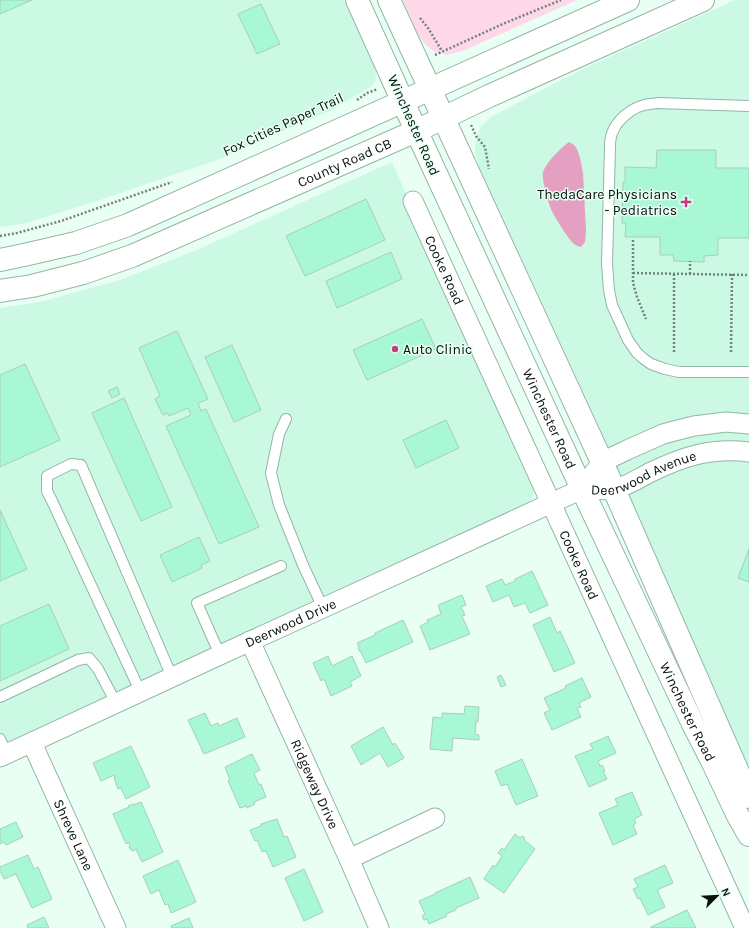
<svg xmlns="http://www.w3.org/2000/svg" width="749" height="928" font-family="Karla,sans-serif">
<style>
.built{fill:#cbf9e4}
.green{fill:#fed8e9}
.water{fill:#e59fc0}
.building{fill:#a8f8d6;stroke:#a9cdbc}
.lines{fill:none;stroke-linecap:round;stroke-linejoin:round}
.service-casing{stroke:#93b6a6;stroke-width:12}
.minor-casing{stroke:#93b6a6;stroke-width:21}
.tertiary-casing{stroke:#93b6a6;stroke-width:24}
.secondary-casing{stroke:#93b6a6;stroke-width:24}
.path{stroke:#72837a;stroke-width:2.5;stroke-dasharray:2 2;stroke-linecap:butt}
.service{stroke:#fff;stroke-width:10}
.minor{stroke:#fff;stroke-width:19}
.tertiary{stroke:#fff;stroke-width:22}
.secondary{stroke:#fff;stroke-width:22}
.poi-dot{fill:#bf3d85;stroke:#e9fff4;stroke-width:1.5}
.labels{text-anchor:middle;stroke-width:3;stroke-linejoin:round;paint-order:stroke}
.street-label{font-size:14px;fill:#05120c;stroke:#e9fff4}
.poi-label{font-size:14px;fill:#05120c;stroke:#e9fff4;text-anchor:end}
</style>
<rect width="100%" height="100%" fill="#e9fff4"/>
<!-- built -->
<g class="built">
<polygon points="0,0 344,0 373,64 376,72 375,82 372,86 334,109 217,160 100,200 27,223 0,227"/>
<polygon points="735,0 749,0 749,771 600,428 479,166 475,153 475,145 478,132 483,124 491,117 551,85 585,68"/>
<polygon points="392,162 534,488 533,497 528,504 0,746 0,308 40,302 120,280 194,251"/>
</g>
<!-- green -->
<polygon class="green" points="403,0 577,0 465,50 447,55 433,51 424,43 417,33"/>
<!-- water -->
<path class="water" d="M 569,142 L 574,145 L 577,149 L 580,158 L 583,173 L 586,231 L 585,242 L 581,247 C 578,246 575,245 573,243 C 568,238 555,218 552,211 C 549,205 541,178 543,172 C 547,161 560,149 569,142 Z"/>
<!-- building -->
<g class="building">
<polygon points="0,0 32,0 0,14"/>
<polygon points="261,4 280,44 257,54 238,14"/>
<polygon points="657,150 716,150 716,168 749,168 749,238 718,238 718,255 704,256 704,262 674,261 673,255 660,255 660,237 625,237 626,223 622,223 623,182 625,182 625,167 656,168"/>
<polygon points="366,199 385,240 305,276 286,236"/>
<polygon points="391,252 402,279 337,308 326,281"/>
<polygon points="422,319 436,349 367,380 353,350"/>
<polygon points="177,331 208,399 198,403 201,411 206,409 259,527 219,544 166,426 191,415 188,408 169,416 168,413 163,415 155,399 160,396 139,348"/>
<polygon points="232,345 261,410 234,422 205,357"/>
<polygon points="25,364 60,440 0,467 0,375"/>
<polygon points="117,387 120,394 112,398 108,391"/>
<polygon points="124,398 172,507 141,521 92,413"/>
<polygon points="446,420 459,448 416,468 403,440"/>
<polygon points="0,510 27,569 0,581"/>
<polygon points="199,537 210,561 201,565 202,568 172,582 160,555"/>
<polygon points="749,549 749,582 738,578"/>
<polygon points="532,571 548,605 530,613 525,603 514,607 509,595 493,602 486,586 502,579 505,585 515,581 515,579"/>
<polygon points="462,595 466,605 461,607 465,615 462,616 470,634 430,650 420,626 428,622 427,620 441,614 438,605"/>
<polygon points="49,604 69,649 0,681 0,626"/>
<polygon points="550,617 557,633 560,631 575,663 554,672 533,625"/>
<polygon points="403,620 413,642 366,663 361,652 360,652 358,648 359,647 357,643 375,635 375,633"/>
<polygon points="328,656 332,666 352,656 361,676 350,682 352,686 331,696 324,679 321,681 313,663"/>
<polygon points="501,675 506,685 501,687 497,677"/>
<polygon points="582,678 591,697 579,703 581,707 577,708 581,717 552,730 544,713 550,710 544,698 566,688 565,686"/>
<polygon points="465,706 479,707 478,722 476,722 475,734 479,735 479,740 453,738 452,751 430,749 433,717 442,718 442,713 464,714"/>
<polygon points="205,713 211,726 218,723 219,726 237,718 245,737 204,754 188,720"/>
<polygon points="383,727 393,745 395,743 404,758 388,767 380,753 361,765 351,746"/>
<polygon points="608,736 616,753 598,761 600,766 602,765 605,771 603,771 607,779 589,787 575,756 593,749 590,744"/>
<polygon points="131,746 150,787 126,799 121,788 118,789 114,778 115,778 114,775 101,781 93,763"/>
<polygon points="252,754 260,770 254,773 259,785 261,784 266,797 254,802 255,804 247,808 246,806 240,808 228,781 230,780 225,767"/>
<polygon points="522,759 538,796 516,805 507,784 501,786 495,771"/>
<polygon points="632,792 642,815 634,819 636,823 633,825 637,834 613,845 599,813 618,805 615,799"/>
<polygon points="141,802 163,852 142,862 136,849 133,851 131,850 129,847 130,845 129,843 126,844 113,814 129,807 128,806 133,804 133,805"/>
<polygon points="277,819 284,837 287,836 296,857 273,867 266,851 262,852 257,840 255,841 250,830 261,826 261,824"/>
<polygon points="16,822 23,837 6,845 4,842 0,844 0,829"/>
<polygon points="515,834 520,838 522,836 525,838 524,840 535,849 504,893 484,879 493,865 495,867 502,856 498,853 502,848 504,850"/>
<polygon points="28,855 34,869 38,867 52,899 32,908 16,874 4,879 0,871 0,867"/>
<polygon points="178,860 196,902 171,913 168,904 165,905 159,890 151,894 143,876"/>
<polygon points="665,865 673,883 657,890 665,907 648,915 640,898 638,899 633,889 638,887 634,879"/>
<polygon points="304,869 323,912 304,921 285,878"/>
<polygon points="470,877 479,898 456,908 456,910 446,914 447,916 429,924 427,919 424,920 422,916 425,914 419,901 435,894 435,893"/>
<polygon points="687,910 696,928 651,928 651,927"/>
<polygon points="44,917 49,928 28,928 27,925"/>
<polygon points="189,918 193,928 172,928 171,926"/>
</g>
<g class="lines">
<!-- service casing -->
<g class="service-casing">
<g id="service">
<path d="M 749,106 L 657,103 C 653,104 648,104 644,105 C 632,108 618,119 613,131 C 611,135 610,141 610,146 L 607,264 L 609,290 L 612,305 L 628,340 L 637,353 L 644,359 L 651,364 L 665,369 L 679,372 L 749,372"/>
<polyline points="286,419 279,434 271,473 279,505 303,565 323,608"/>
<polyline points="220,655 197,603 281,566"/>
<polyline points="140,691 52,501 47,491 47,476 71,464 81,465 172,677"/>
<polyline points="0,697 78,660 89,658 98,669 116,703"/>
<polyline points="0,739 7,754"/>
</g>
</g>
<!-- minor casing -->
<g class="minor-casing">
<g id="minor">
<path id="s1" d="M 413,201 L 745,928"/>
<path id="s2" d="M 582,489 C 590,489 609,491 615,489 C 627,486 638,479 649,473 C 682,457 711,447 749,452"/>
<path id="s3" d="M 250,641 L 349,859 L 379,928"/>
<path id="s4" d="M 32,743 L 116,928"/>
<path id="s5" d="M 0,757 L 220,655 L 323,608 L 582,489 L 602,462 L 627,450 L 663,434 L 678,430 L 694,426 L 726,422 L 749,424"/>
<polyline points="349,859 435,818"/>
</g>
</g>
<!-- tertiary casing -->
<g class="tertiary-casing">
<g id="tertiary">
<polyline points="357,0 403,102"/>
<polyline points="389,0 430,89"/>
</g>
</g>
<!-- secondary casing -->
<g class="secondary-casing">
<g id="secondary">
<polyline points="430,89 602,462 749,797"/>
<path id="s6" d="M 403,102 L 582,489 L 692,722 L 713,763 L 737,814 L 749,835"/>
<polyline points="0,260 24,255 76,243 128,225 628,0"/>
<path id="s7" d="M 0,291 L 32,286 L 83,273 L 132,256 L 416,131 L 489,96 L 703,0"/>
</g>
</g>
<!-- path -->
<g class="path">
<polyline points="420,18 428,28 442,51"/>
<polyline points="435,55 505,23 561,0"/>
<polyline points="357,100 367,93 378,89"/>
<polyline points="471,125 476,136 485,147 489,169"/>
<polyline points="0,236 17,233 61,221 172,182"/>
<polyline points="633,240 633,283 637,297 646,319"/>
<polyline points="633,273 749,275"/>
<polyline points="674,274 674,352"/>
<polyline points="690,274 690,261"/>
<polyline points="731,352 732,274"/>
</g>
<!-- service -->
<use href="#service" class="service"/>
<!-- minor -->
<use href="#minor" class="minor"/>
<!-- tertiary -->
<use href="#tertiary" class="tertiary"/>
<!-- secondary -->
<use href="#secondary" class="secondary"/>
</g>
<!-- markers -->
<g class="poi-dot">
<path d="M684 196h4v4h4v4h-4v4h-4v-4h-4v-4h4z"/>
<circle cx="395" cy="349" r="4"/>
</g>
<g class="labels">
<!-- street labels -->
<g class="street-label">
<text transform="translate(283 124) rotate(-25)" y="5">Fox Cities Paper Trail</text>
<text transform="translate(414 125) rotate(66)" y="5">Winchester Road</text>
<text dy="5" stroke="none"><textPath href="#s7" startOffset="369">County Road CB</textPath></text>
<text dy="5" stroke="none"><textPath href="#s1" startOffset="76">Cooke Road</textPath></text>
<text dy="5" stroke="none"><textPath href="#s6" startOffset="349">Winchester Road</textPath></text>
<text dy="5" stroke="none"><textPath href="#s2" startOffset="65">Deerwood Avenue</textPath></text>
<text dy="5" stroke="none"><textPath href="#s1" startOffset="400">Cooke Road</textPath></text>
<text dy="5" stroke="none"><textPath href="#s5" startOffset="320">Deerwood Drive</textPath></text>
<text dy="5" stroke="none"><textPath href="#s6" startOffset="673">Winchester Road</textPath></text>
<text dy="5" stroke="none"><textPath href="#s3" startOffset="157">Ridgeway Drive</textPath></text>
<text dy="5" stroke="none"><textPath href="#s4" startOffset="101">Shreve Lane</textPath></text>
</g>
<!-- poi labels -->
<g class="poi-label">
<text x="677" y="199">ThedaCare Physicians<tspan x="677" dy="16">- Pediatrics</tspan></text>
<text x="403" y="354" text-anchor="start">Auto Clinic</text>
</g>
</g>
<!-- north arrow -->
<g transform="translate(717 896) rotate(66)" stroke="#e9fff4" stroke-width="3" paint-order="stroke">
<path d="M0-3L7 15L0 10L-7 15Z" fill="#05120c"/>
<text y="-6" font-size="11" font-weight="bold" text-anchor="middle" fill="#05120c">N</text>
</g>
</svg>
